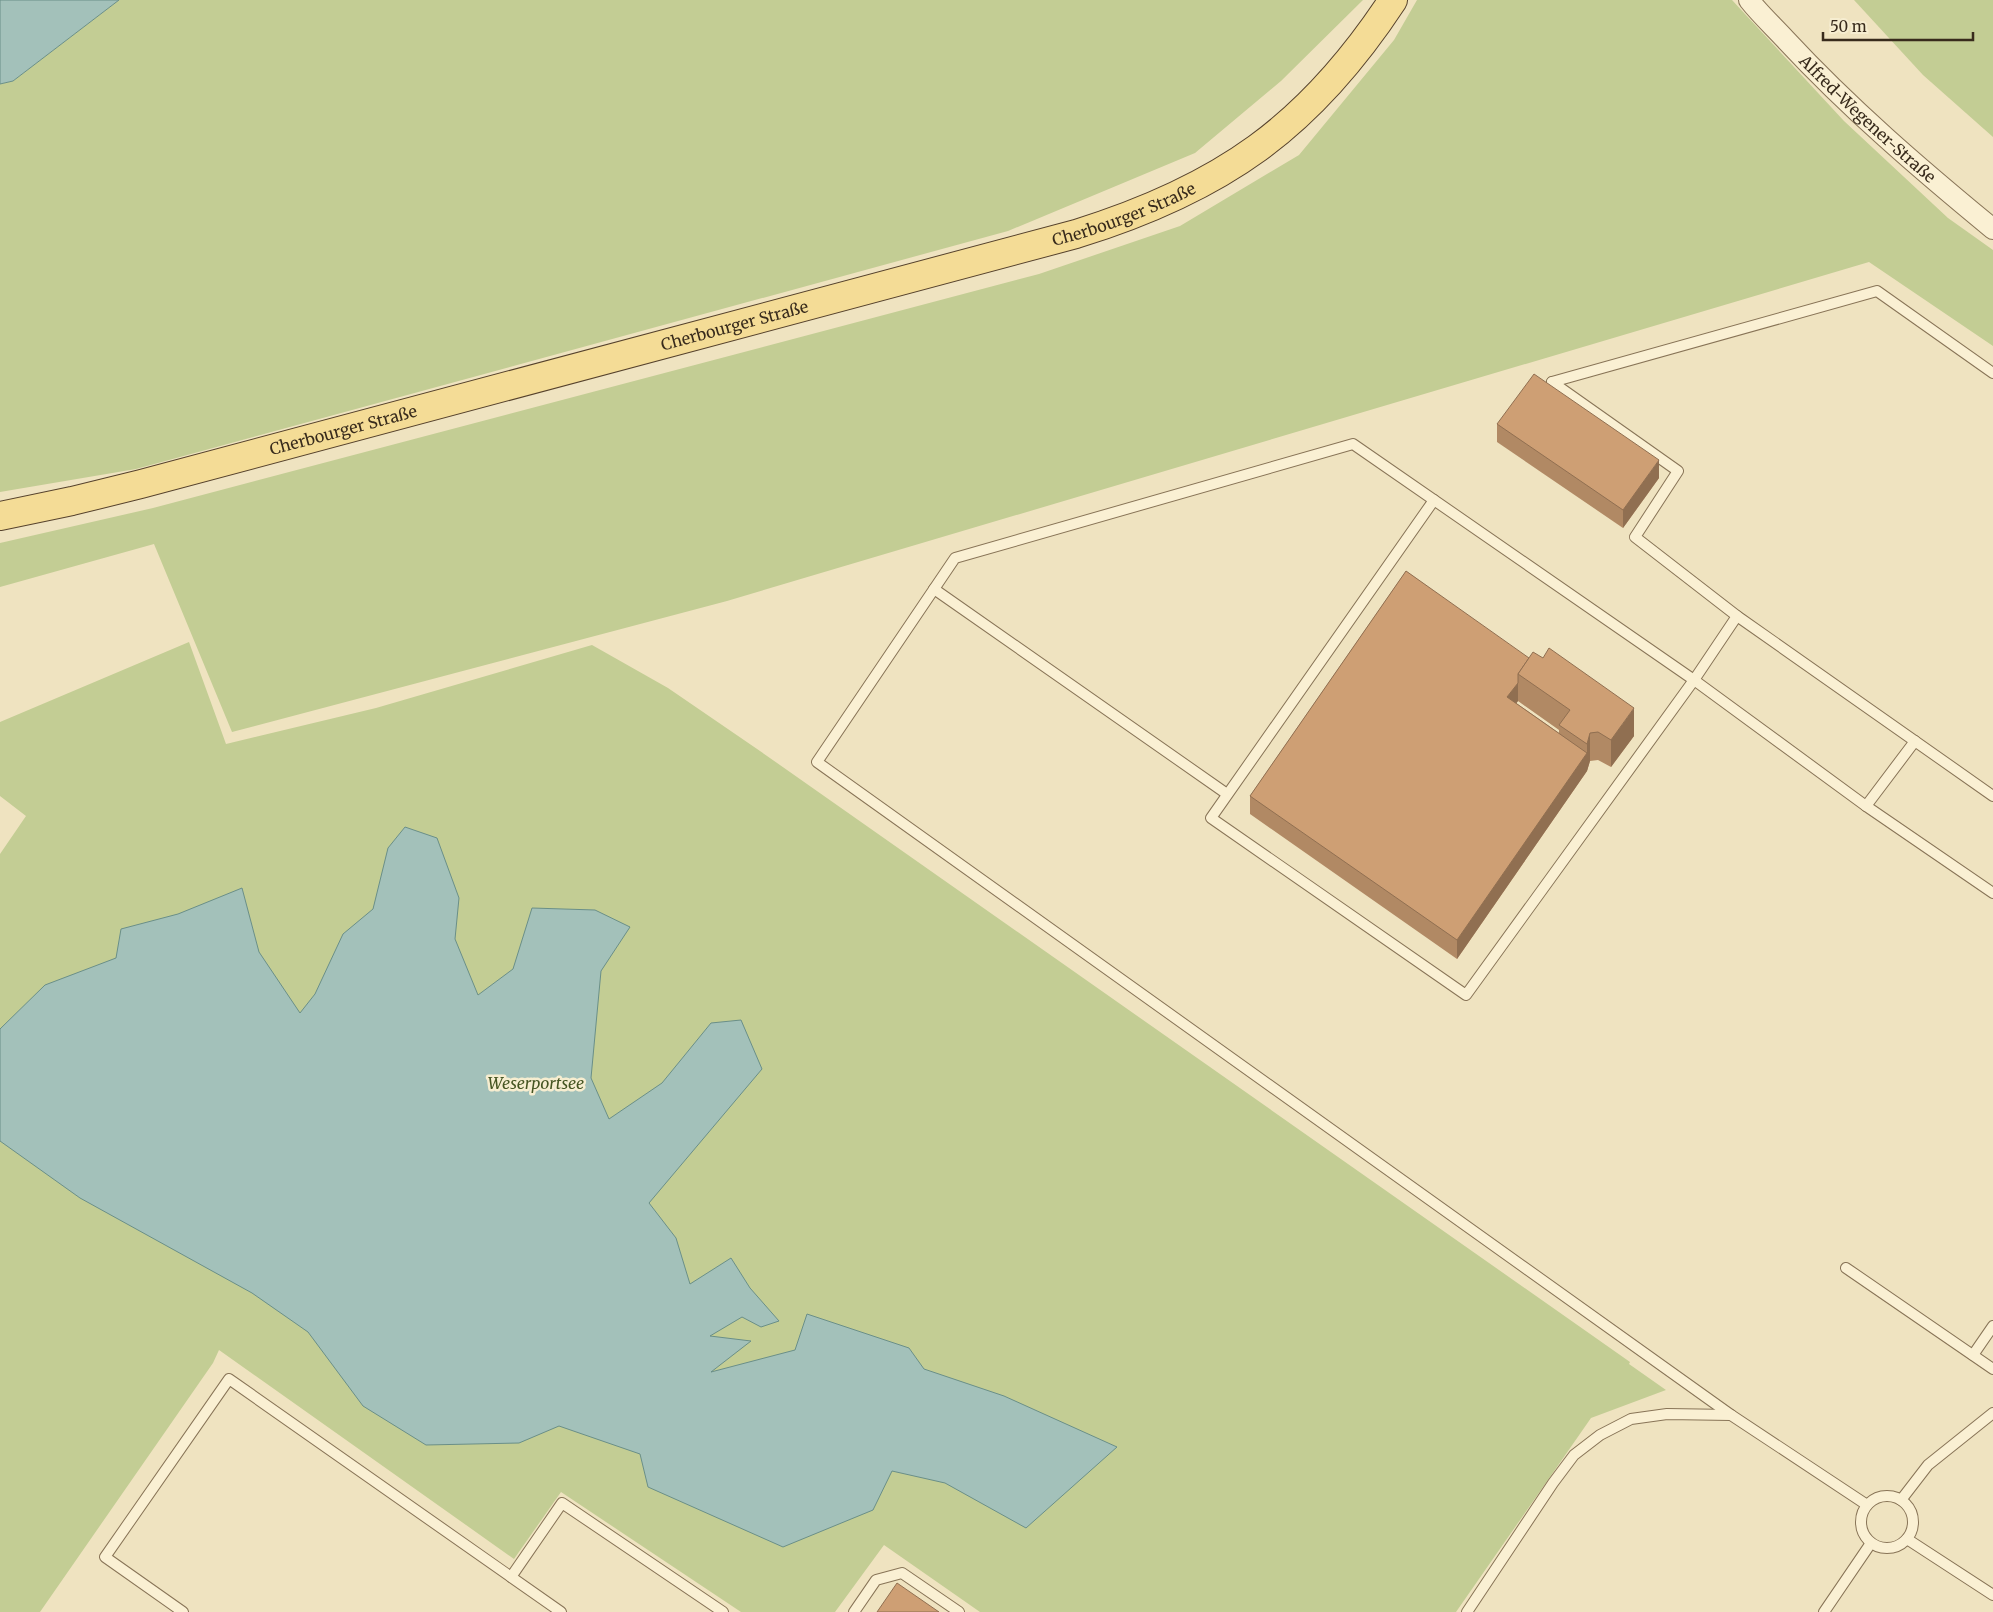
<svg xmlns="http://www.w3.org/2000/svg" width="1993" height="1612" font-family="Merriweather,serif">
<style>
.green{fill:#c3cd94}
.water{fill:#a3c1ba;stroke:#6a8f88}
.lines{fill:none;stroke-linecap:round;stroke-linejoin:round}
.lane-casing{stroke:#887457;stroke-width:12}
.street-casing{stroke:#887457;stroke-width:22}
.primary-casing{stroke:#56422c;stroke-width:30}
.lane{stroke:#faf0d3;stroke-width:10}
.street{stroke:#faf0d3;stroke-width:20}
.primary{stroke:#f4dc96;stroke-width:28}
.wall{fill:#b18964;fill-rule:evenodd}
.shaded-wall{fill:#906f51}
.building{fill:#ce9f74;stroke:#906f51}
.labels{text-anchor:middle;stroke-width:5;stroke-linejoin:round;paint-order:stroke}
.street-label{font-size:16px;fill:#382b1c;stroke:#f6edd0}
.park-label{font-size:16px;font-style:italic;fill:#455522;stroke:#f6edd0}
</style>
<rect width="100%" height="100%" fill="#efe3c0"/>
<!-- green -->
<g class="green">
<polygon points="119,0 1363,0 1281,81 1195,153 1008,231 136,469 0,492 0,84 13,81"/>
<polygon points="1417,0 1732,0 1844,121 1948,218 1993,250 1993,346 1869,262 727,601 232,732 154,544 0,587 0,543 153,508 1039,274 1180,226 1299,155 1394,40"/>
<polygon points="1854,0 1993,0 1993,137 1923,75"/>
<polygon points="189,642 226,744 376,708 592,645 668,688 760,751 1630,1362 1629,1364 1666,1390 1591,1418 1456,1612 980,1612 884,1545 835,1612 741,1612 561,1492 514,1559 219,1350 213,1363 40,1612 0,1612 0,854 26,816 0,796 0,722"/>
</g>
<!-- water -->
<g class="water">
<polygon points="0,0 119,0 13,81 0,84"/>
<polygon points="405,827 437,838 459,898 455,939 478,995 513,969 532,908 595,910 630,927 601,971 591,1078 609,1119 662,1083 711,1023 741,1020 762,1069 649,1203 676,1238 690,1284 731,1258 750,1288 779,1321 761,1327 742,1317 710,1336 751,1341 711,1372 795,1350 807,1314 909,1348 924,1369 1004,1396 1117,1447 1026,1528 945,1483 892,1471 873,1510 783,1547 648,1487 640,1454 559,1426 519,1443 426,1445 363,1406 308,1332 252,1293 80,1198 0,1141 0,1029 45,985 116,958 121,929 178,914 242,888 259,952 300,1013 315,994 343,934 373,909 388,848"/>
</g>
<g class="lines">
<!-- lane casing -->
<g class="lane-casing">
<g id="lane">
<polyline points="1552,382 1877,291 1993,373"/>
<polyline points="1434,500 1211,818 1466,995 1694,680 1737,616 1635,537 1678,471 1552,382"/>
<polyline points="934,589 1227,794"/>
<polyline points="1737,616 1993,796"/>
<polyline points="1866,806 1915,741"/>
<polyline points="1846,1268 1993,1369"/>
<polyline points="1973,1355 1993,1326"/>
<circle cx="1887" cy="1522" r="26"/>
<polyline points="1901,1500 1928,1465 1993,1413"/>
<polyline points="1867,1505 1731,1415 817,762 955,558 1353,444 1694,680 1866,806 1993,893"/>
<polyline points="1907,1539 1993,1595"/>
<polyline points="511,1577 562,1503 723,1612"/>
<polyline points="183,1612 105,1557 229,1379 561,1612"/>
<polyline points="854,1612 876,1580 902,1573 959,1612"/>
<polyline points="1467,1612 1553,1483 1574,1455 1600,1435 1631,1419 1667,1414 1731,1415"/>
<polyline points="1824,1612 1871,1543"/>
</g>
</g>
<!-- street casing -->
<g class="street-casing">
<g id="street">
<path id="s1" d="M 1749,0 C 1760,14 1773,26 1785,39 C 1849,108 1920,169 1993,229"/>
</g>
</g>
<!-- primary casing -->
<g class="primary-casing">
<g id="primary">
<path id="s2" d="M 0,516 L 72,501 L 141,484 L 1076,234 C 1221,189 1309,128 1393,0"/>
</g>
</g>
<!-- lane -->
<use href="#lane" class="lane"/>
<!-- street -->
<use href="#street" class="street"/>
<!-- primary -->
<use href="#primary" class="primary"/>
</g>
<!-- wall -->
<g class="wall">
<polygon points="1497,424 1659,478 1623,528 1497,442"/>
<path d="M 1406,571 L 1634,736 L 1611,767 L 1598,760 L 1590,761 L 1587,771 L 1457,959 L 1250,814 L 1250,796 ZM 1518,701 L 1559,730 L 1559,733 L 1516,703 Z"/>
</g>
<!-- shaded-wall -->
<g class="shaded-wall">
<polygon points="1659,460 1659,478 1623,528 1623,510"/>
<polygon points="1518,683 1518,701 1507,716 1507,697"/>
<polygon points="1634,708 1634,736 1611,767 1611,740"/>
<polygon points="1590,733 1590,761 1587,771 1587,744"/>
<polygon points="1587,753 1587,771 1457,959 1457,940"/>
</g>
<!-- building -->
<g class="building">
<polygon points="1534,374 1659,460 1623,510 1497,424"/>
<polygon points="1406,571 1529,658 1518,674 1518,683 1507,697 1587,753 1457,940 1250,796"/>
<polygon points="1549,648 1634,708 1611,740 1598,732 1590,733 1587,744 1559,725 1570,710 1518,674 1533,652 1543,658"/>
<polygon points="897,1583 939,1612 877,1612"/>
</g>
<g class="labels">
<!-- street labels -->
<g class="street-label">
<text dy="6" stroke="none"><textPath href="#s1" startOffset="168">Alfred-Wegener-Straße</textPath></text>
<text dy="6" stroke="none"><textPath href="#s2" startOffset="1164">Cherbourger Straße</textPath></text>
<text dy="6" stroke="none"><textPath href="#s2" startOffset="759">Cherbourger Straße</textPath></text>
<text dy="6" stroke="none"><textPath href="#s2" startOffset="354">Cherbourger Straße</textPath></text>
</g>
<!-- park labels -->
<g class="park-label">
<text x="536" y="1089">Weserportsee</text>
</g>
</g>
<!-- scale -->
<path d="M1823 32v8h150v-8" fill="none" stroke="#382b1c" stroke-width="2.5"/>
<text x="1830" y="32" font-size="15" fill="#382b1c" stroke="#f6edd0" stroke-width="4" paint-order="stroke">50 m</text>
</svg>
